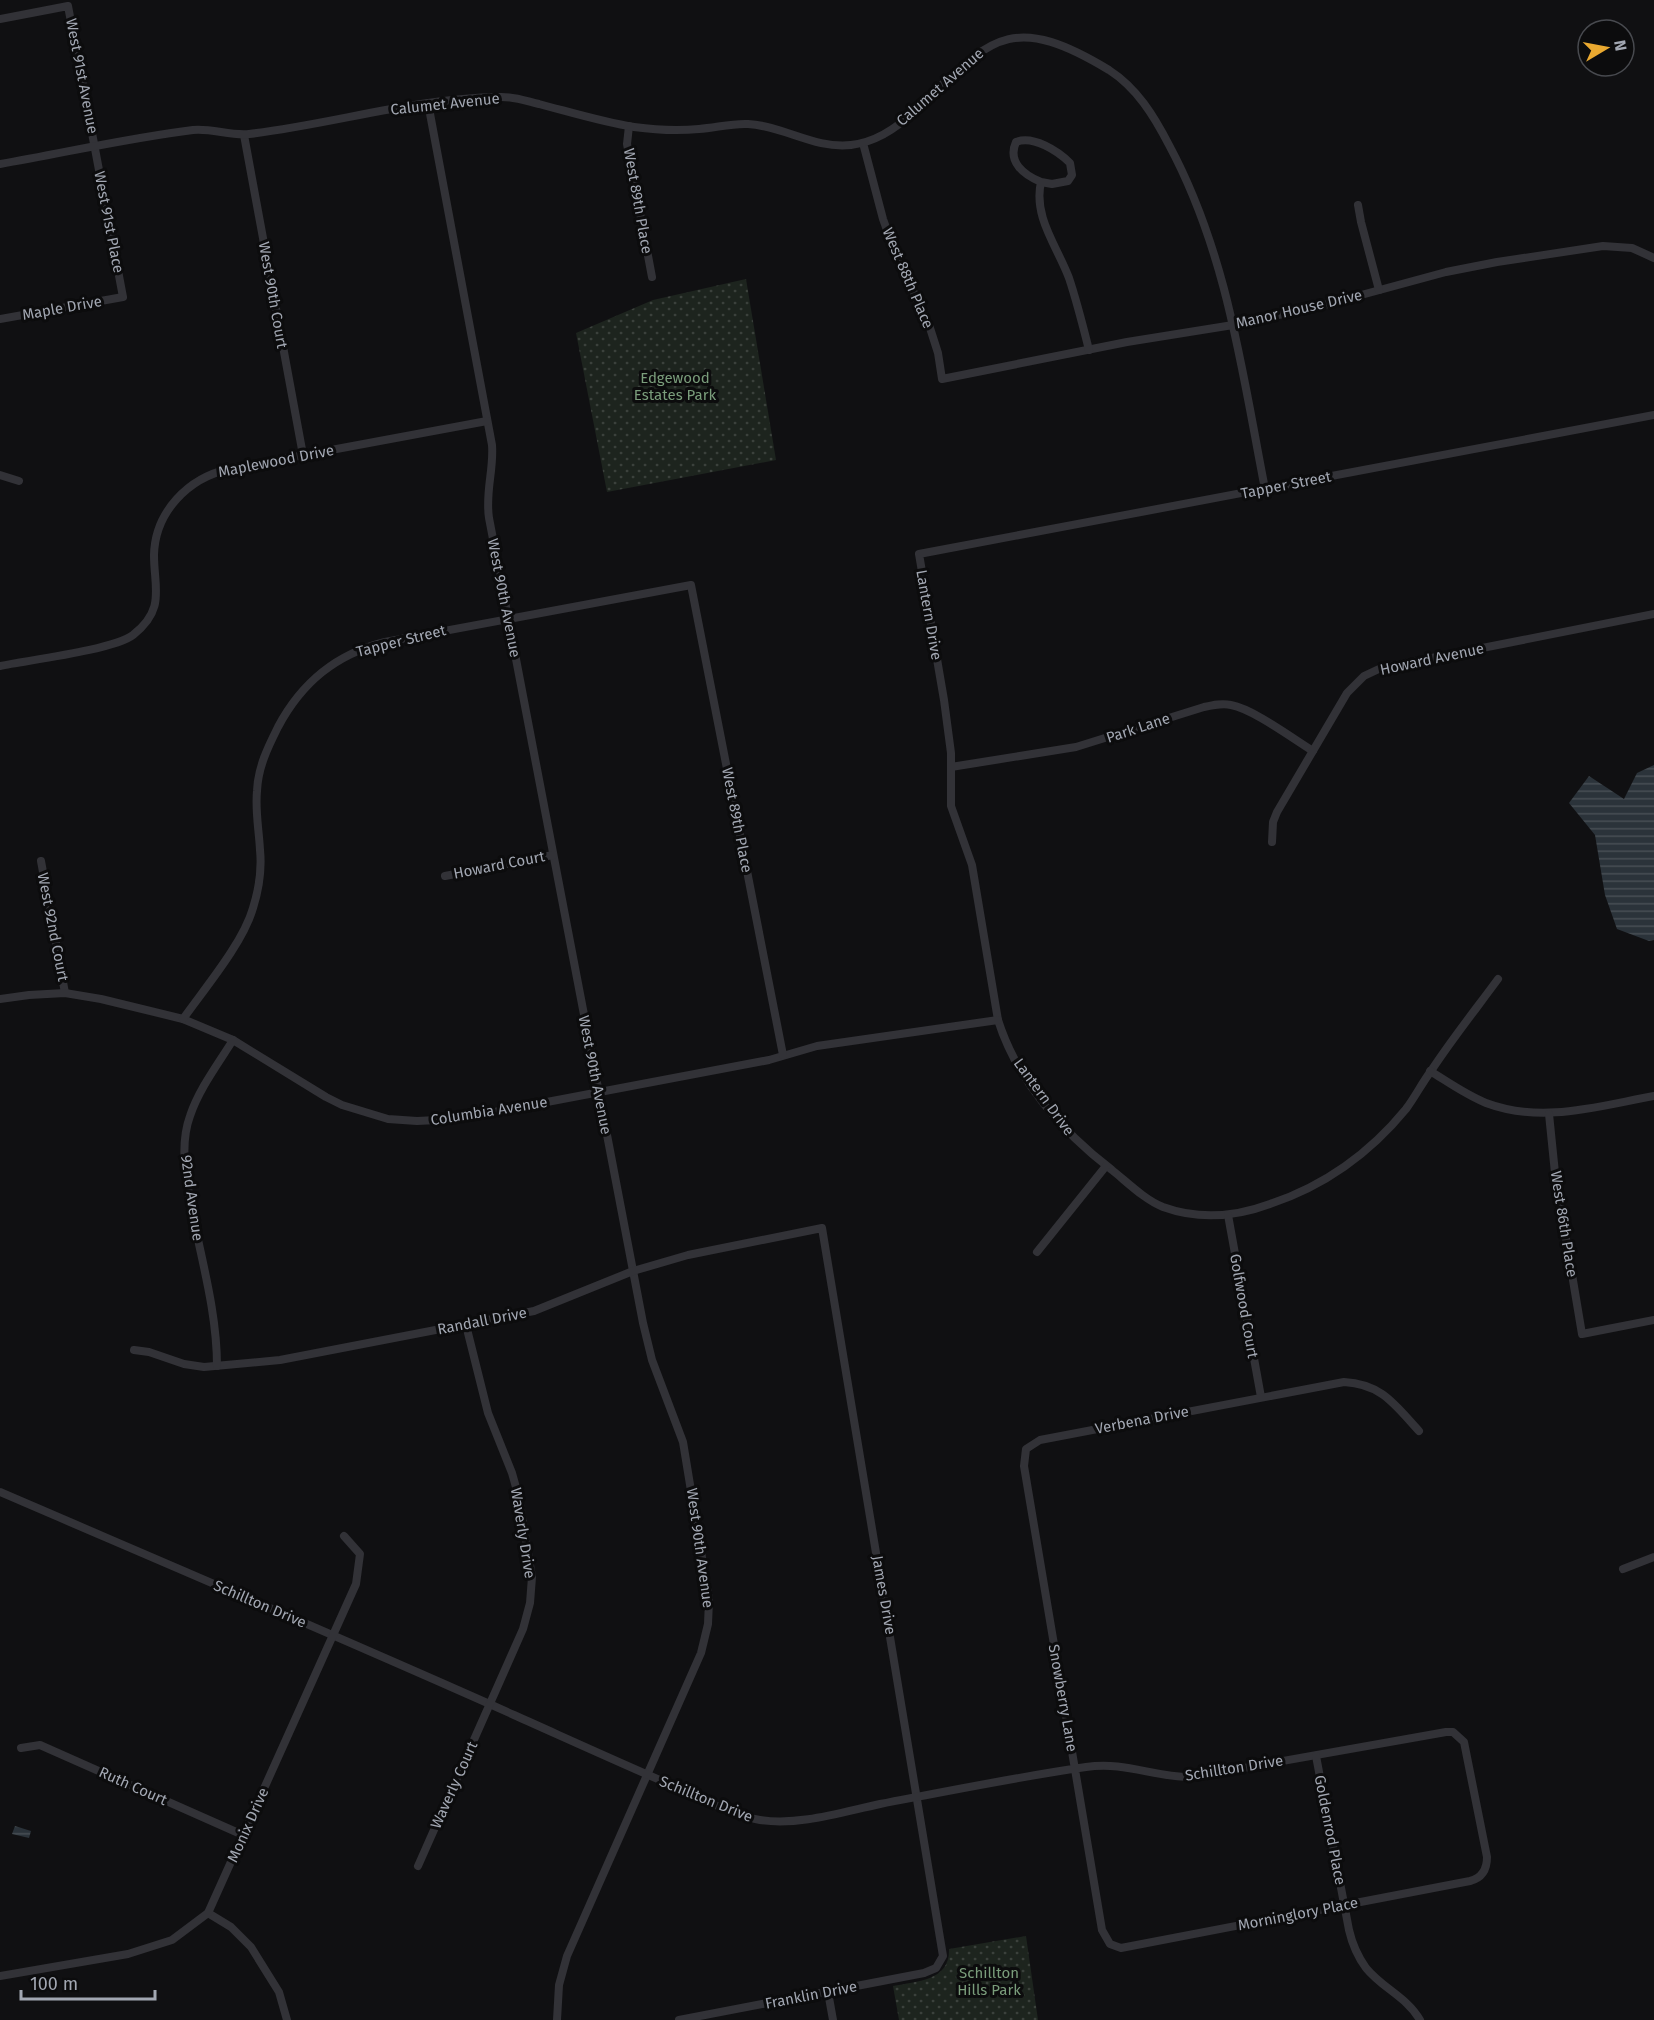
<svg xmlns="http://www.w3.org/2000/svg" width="1654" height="2020" font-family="'Fira Sans',sans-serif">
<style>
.park{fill:url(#park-dots)}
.water{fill:url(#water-rules)}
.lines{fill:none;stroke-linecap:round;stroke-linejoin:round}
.street{stroke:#323237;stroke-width:8}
.labels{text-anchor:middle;stroke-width:6;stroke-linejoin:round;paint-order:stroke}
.street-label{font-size:15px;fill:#a2a7b2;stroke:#0c0c0d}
.park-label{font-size:15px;fill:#7a9d7b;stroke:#0c0c0d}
</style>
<defs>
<pattern id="park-dots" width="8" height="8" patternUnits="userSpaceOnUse" patternTransform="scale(1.5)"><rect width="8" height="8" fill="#1d241e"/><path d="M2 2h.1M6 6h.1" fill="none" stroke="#3b413c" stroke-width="1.8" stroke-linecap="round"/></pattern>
<pattern id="water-rules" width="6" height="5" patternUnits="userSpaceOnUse" patternTransform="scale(1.5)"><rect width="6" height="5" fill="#2b333a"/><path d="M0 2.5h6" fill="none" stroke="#474e54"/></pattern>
</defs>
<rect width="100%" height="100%" fill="#101012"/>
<!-- park -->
<g class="park">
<polygon points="746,279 776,460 607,492 576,333 653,300"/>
<path d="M 1026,1936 L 1038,2020 L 899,2020 L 893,1986 C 917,1981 950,1981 949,1949 Z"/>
</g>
<!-- water -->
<g class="water">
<polygon points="1654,765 1654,940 1649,941 1617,929 1605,895 1595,835 1569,803 1589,776 1624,799 1637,773"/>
<polygon points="15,1826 31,1831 29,1838 12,1834"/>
</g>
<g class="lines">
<!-- street -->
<g class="street">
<polyline points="0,19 68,6 123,297 0,319"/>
<path d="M 428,103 L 492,445 C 494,470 485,492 489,518 L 643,1323 L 652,1360 L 683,1442 L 709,1600 L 708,1624 L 701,1653 L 567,1956 L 559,1985 L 557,2020"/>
<polyline points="629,126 627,144 652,277"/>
<polyline points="244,135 303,455"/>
<polyline points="863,143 883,219 893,247 930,328 938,353 942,379 1127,342 1233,325 1328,304 1446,272 1497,262 1603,246 1632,248 1654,258"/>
<path d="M 0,164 C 64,153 128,138 193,130 C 211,128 231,136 249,134 C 333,124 415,98 499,97 C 512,96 526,101 539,104 C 570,112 602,122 634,127 C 656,130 678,131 699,129 C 715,128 732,123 748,124 C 784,126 814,149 851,145 C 876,142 897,128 914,111 C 990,40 1008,9 1109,70 C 1137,88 1154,116 1169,145 C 1227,253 1242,371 1265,489"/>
<path d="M 1041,182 L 1052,184 L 1068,181 L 1072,175 L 1070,163 C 1058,151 1033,135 1016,142 C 1007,162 1024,175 1041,182 C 1033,217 1057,246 1069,278 C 1077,302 1083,326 1089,350"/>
<polyline points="1358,205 1361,222 1379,290"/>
<polyline points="0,475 19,481"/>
<path d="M 0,666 C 29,660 113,650 133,635 C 166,609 154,588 154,555 C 155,512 188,478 229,469 L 487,421"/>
<path d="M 951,767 L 1076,747 L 1204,707 C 1213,705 1222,703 1231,705 C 1253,709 1292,738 1313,751"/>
<polyline points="1272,842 1273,822 1277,812 1347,693 1364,676 1381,668 1654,614"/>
<polyline points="41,861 65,993"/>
<polyline points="445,876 553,855"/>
<path d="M 1498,979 C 1476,1009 1452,1039 1431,1071 C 1422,1083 1415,1097 1406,1109 C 1370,1153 1324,1186 1270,1204 C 1235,1217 1199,1220 1163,1207 C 1145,1200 1127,1182 1112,1170 C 1062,1132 1017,1080 998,1020 L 972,865 L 951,806 L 951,753 L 944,700 L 919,554 L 1654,415"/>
<polyline points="0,999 29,995 65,993 101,999 183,1019 233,1040 326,1097 342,1105 388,1119 417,1121 457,1119 769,1060 817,1046 998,1020"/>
<path d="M 183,1019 C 205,988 243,943 253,908 C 259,889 262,870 260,850 C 259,830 255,811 257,791 C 258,767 268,747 278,727 C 302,682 336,654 385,642 L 691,585 L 783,1055"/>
<path d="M 1430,1071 C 1448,1082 1466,1095 1486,1103 C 1542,1124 1598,1106 1654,1096"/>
<polyline points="1549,1114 1555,1173 1582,1334 1654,1320"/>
<polyline points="1228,1215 1261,1397"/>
<polyline points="1037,1252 1106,1166"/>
<polyline points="134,1350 149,1352 184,1364 204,1367 280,1360 534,1311 633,1271 688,1255 822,1228 943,1956 936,1968 924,1973 679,2020"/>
<path d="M 217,1366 C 217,1317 204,1269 194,1221 C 188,1187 178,1149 190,1116 C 199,1089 218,1064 233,1040"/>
<path d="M 0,1492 C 172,1566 344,1639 514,1715 C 570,1740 627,1766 683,1790 C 708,1801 734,1816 760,1820 C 799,1826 842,1812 880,1804 C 948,1791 1017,1777 1086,1767 C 1126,1761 1155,1778 1193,1777 L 1446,1732 L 1453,1732 L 1464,1742 L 1487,1857 C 1487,1870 1482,1878 1470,1881 L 1121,1948 L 1110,1944 L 1102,1930 L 1024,1466 L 1026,1449 L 1040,1440 L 1344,1382 C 1382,1384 1395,1405 1419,1431"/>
<polyline points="1623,1569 1654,1557"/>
<polyline points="21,1748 40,1745 243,1835"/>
<path d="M 1316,1756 L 1349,1930 C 1352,1943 1358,1957 1366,1968 C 1382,1988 1407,1997 1420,2020"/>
<polyline points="418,1866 523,1629 530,1603 532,1577 519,1498 512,1473 488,1413 466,1325"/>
<polyline points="208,1913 231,1927 251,1947 279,1992 287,2020"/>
<polyline points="0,1976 128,1954 172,1940 208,1913 356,1584 360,1554 344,1536"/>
<polyline points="828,1992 833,2020"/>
</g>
</g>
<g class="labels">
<!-- street labels -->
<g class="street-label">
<text transform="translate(82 76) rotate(79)" y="5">West 91st Avenue</text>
<text transform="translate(940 87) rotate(-41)" y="5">Calumet Avenue</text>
<text transform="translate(445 104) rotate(-6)" y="5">Calumet Avenue</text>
<text transform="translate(638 201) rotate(80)" y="5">West 89th Place</text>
<text transform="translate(109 222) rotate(79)" y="5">West 91st Place</text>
<text transform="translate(908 278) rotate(67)" y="5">West 88th Place</text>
<text transform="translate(273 295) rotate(80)" y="5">West 90th Court</text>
<text transform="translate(62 308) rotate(-10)" y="5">Maple Drive</text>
<text transform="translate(1299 309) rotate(-13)" y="5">Manor House Drive</text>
<text transform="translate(276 461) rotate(-11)" y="5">Maplewood Drive</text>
<text transform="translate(1286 485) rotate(-11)" y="5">Tapper Street</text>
<text transform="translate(504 598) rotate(79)" y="5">West 90th Avenue</text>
<text transform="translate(929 615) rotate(80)" y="5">Lantern Drive</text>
<text transform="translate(401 641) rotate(-14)" y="5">Tapper Street</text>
<text transform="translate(1432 659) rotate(-12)" y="5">Howard Avenue</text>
<text transform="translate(1138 728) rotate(-18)" y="5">Park Lane</text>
<text transform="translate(737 820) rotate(79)" y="5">West 89th Place</text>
<text transform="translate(499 865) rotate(-11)" y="5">Howard Court</text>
<text transform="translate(53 927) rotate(79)" y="5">West 92nd Court</text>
<text transform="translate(595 1075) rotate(79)" y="5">West 90th Avenue</text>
<text transform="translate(1044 1097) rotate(54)" y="5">Lantern Drive</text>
<text transform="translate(489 1111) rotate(-9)" y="5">Columbia Avenue</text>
<text transform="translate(192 1198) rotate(82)" y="5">92nd Avenue</text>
<text transform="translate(1564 1224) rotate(81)" y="5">West 86th Place</text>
<text transform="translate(1244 1306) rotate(80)" y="5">Golfwood Court</text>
<text transform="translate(482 1321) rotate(-11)" y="5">Randall Drive</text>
<text transform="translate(1142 1420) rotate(-11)" y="5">Verbena Drive</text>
<text transform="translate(523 1533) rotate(81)" y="5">Waverly Drive</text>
<text transform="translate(700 1548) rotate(82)" y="5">West 90th Avenue</text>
<text transform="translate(884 1595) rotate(80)" y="5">James Drive</text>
<text transform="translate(260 1604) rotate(23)" y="5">Schillton Drive</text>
<text transform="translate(1063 1698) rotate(80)" y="5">Snowberry Lane</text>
<text transform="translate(1234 1768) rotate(-9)" y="5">Schillton Drive</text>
<text transform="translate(454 1785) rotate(-66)" y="5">Waverly Court</text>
<text transform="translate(133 1786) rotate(24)" y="5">Ruth Court</text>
<text transform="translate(706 1799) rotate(22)" y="5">Schillton Drive</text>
<text transform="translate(248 1825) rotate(-66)" y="5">Monix Drive</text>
<text transform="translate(1330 1830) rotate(79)" y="5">Goldenrod Place</text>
<text transform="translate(1298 1914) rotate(-11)" y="5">Morninglory Place</text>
<text transform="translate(811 1995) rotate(-11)" y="5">Franklin Drive</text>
</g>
<!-- park labels -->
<g class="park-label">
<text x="675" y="383">Edgewood<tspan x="675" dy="17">Estates Park</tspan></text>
<text x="989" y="1978">Schillton<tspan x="989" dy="17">Hills Park</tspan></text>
</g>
</g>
<!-- north arrow -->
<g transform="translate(1606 48) rotate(80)"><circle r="28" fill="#0c0c0d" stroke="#484a4f" stroke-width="1.5"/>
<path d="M0-4.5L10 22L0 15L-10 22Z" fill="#eaa930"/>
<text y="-9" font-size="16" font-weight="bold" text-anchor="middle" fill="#a2a7b2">N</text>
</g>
<!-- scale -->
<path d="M21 1990v9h134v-9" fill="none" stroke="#a2a7b2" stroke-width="3"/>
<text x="30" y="1990" font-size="18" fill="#a2a7b2" stroke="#0c0c0d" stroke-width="4.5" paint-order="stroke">100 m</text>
</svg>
